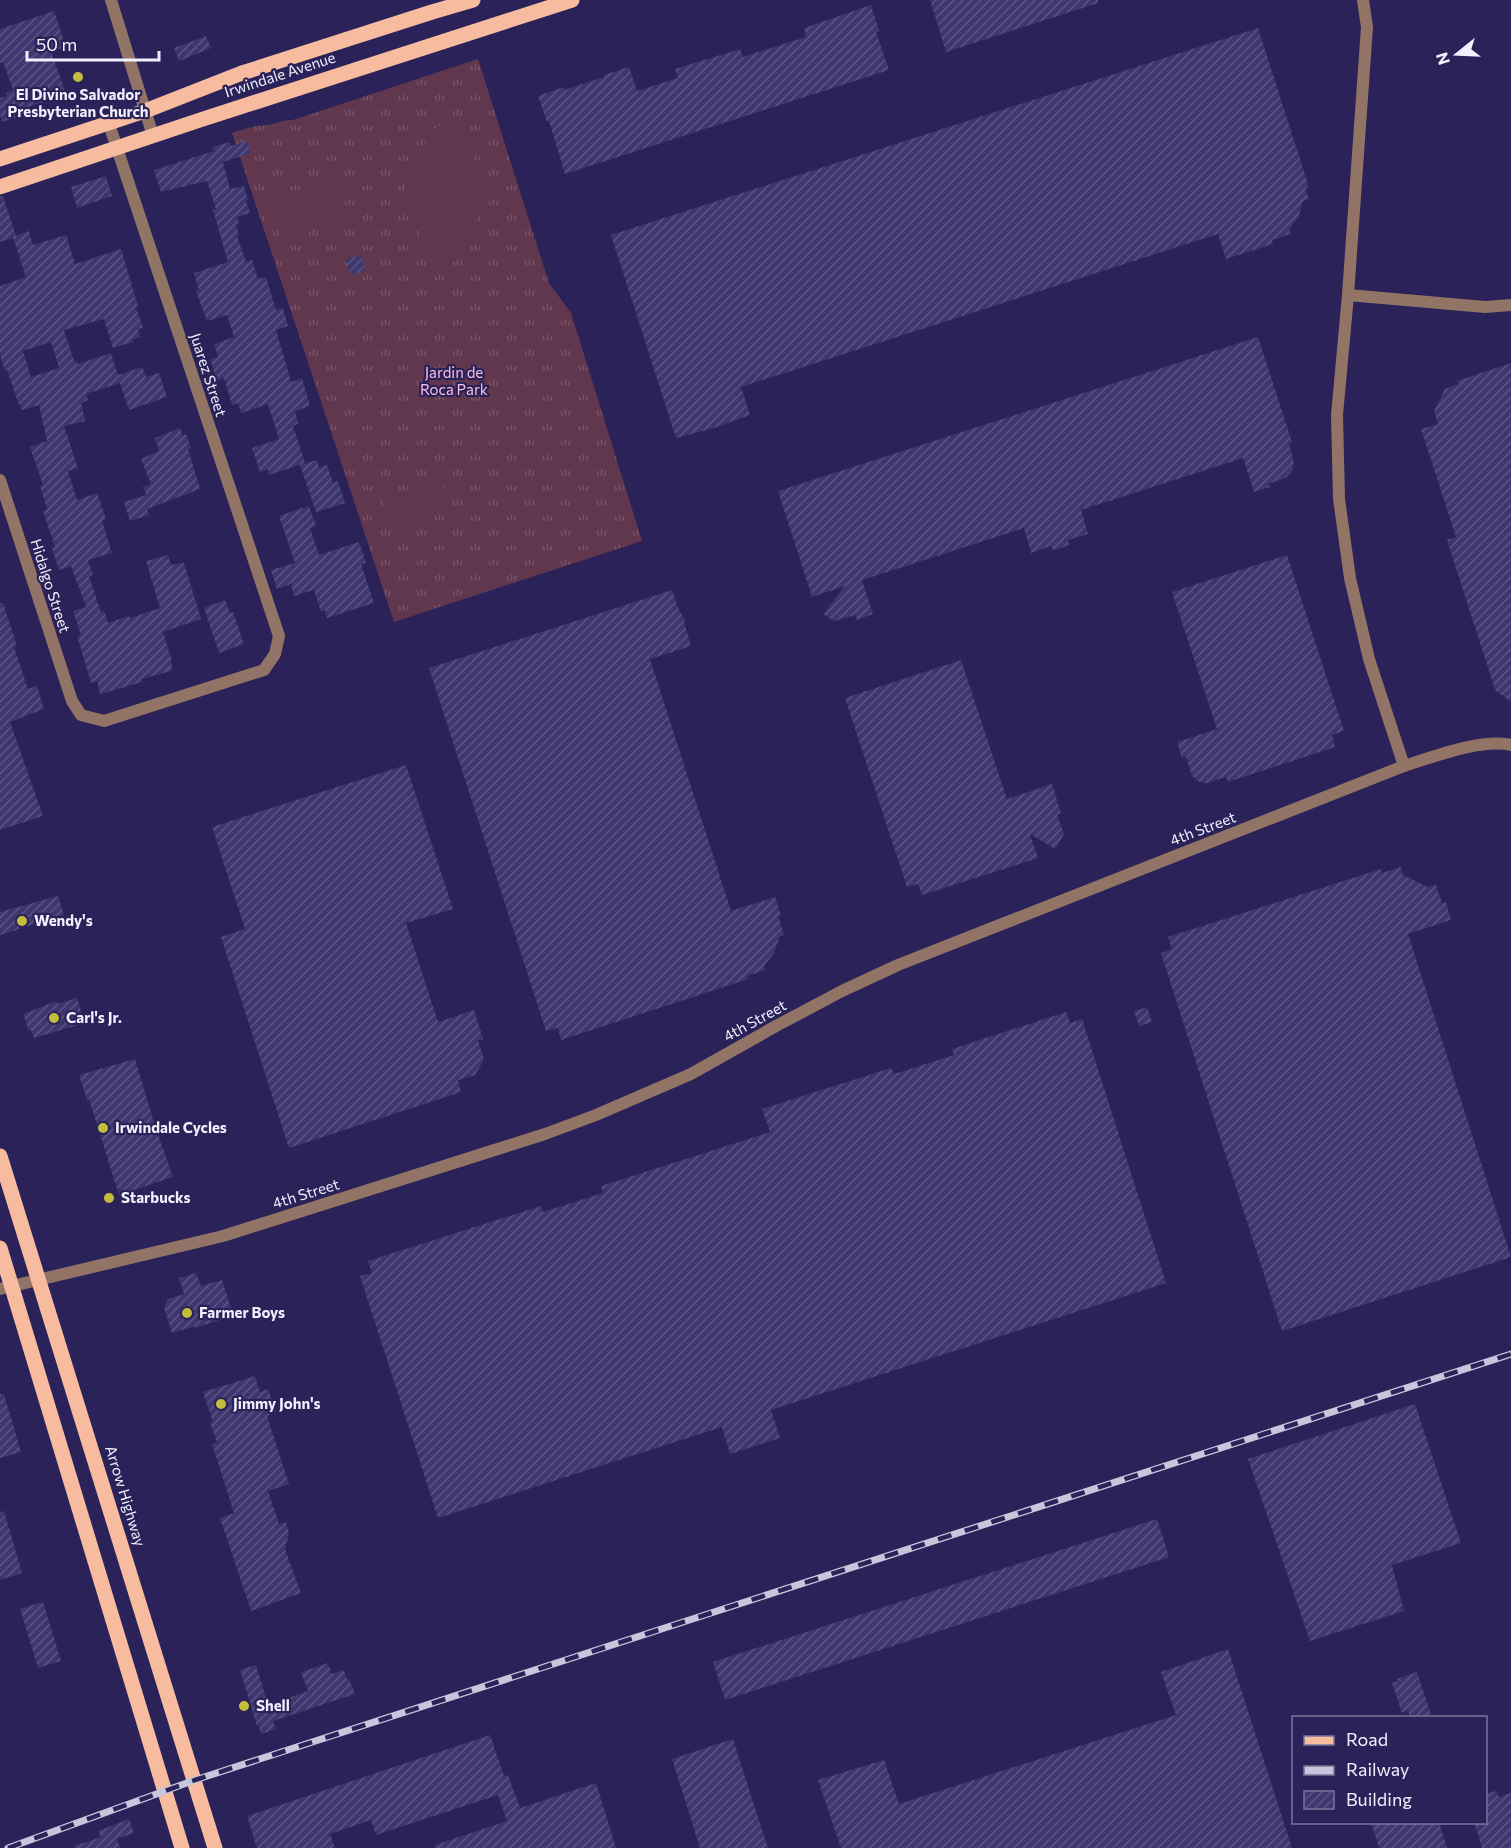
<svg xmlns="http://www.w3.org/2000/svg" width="1511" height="1848" font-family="Commissioner,sans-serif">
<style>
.grass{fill:url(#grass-tufts)}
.pitch{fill:#61374e}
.building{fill:url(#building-hatch);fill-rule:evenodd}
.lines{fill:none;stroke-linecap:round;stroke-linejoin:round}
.street{stroke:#917466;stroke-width:12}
.primary{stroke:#f7bb9f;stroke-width:15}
.rail-casing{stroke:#c7c6dc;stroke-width:7}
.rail{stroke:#2a2258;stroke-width:4.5;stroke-dasharray:14;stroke-linecap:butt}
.poi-dot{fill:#c3bd3e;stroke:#2a2258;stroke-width:2}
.labels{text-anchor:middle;stroke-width:4.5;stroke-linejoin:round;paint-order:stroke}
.street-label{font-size:15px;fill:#f0f0fe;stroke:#2a2258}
.poi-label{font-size:15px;font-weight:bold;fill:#f0f0fe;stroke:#2a2258;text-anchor:start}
.park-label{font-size:15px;fill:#febedf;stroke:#2a2258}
</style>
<defs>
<pattern id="grass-tufts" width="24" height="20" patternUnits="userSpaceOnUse" patternTransform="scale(1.5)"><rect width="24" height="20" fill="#61374e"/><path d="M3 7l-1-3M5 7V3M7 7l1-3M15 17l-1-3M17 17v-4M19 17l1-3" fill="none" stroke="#785469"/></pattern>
<pattern id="building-hatch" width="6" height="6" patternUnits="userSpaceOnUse" patternTransform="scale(1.5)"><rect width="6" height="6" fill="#3e376f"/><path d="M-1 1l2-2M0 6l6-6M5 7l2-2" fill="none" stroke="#5a5485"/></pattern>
</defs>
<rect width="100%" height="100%" fill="#2a2258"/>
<!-- grass -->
<path class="grass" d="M 478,59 L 549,283 L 571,313 L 642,541 L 394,622 L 232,133 C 243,129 253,126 265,125 C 275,125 280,120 293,120 Z"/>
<!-- pitch -->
<g class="pitch">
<path d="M 443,124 L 460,128 L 465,133 L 487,195 L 485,206 L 458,258 C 450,266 438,272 429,264 L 404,185 L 432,130 Z"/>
<polygon points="333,178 346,216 281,239 268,201"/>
<polygon points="442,483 450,508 392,526 384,500"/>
</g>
<!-- building -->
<g class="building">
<polygon points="930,0 1098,0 1098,3 946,52"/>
<polygon points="871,5 879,31 876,32 889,70 565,174 549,121 547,122 538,96 564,87 565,90 604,77 604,75 629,67 637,91 678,78 675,69 740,49 743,57 806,37 804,28"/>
<polygon points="54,11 66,47 51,51 66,94 22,109 24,115 2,122 0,115 0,98 7,96 6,93 13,90 3,62 0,63 0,29"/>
<polygon points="1258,28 1308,184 1306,191 1309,200 1303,201 1299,216 1289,230 1291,234 1272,240 1273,244 1226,259 1218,234 741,387 750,415 714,428 676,438 611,235"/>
<polygon points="206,36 211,48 179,61 174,48"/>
<polygon points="247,141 251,153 223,162 230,189 244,186 248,200 246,201 250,213 237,217 239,224 236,225 239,236 237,236 246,262 252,260 258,279 266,277 276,310 283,308 288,326 276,330 291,382 302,378 310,406 295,411 298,424 293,426 305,463 269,475 268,469 260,472 252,448 279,439 268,404 241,413 238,403 232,405 224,378 217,381 210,359 218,357 214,344 234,337 227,315 207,321 196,291 199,290 194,273 228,262 213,210 216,209 207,181 161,192 154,170 214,151 213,147 230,142 231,146"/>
<polygon points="106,176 112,196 77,208 71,187"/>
<path d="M 3,196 L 16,236 L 29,231 L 33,245 L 66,235 L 75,264 L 121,249 L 138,306 L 136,307 L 143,328 L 138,329 L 140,337 L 133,339 L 133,342 L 113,348 L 104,319 L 64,330 L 74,361 L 76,361 L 77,364 L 111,353 L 118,375 L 142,367 L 146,377 L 159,373 L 167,397 L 129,410 L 120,383 L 86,394 L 88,400 L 81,403 L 85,421 L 64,426 L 78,468 L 68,471 L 77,500 L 97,493 L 106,519 L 102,521 L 112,553 L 88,560 L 93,575 L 89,576 L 101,612 L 104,611 L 108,623 L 129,616 L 130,618 L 160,608 L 146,561 L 168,555 L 171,565 L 184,563 L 201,619 L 163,632 L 171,658 L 172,669 L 171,671 L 141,679 L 142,682 L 100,694 L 97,681 L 91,683 L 77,636 L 81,635 L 73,611 L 86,607 L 71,566 L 59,570 L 52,548 L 55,547 L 43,511 L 47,509 L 40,486 L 43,485 L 30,447 L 47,441 L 39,405 L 22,410 L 20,404 L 19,405 L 7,370 L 5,371 L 0,355 L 0,286 L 26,277 L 13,238 L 0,242 L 0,197 ZM 51,342 L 59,368 L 31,377 L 23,351 Z"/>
<polygon points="361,255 366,270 351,275 345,260"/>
<polygon points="1258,337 1292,442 1289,444 1294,463 1292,471 1286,478 1268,484 1270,487 1254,492 1243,458 1081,510 1088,534 1068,540 1069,545 1061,548 1053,550 1051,546 1031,553 1024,528 862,580 873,614 857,620 855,615 835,621 823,614 845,586 812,597 778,491"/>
<polygon points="1511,363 1511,702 1495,690 1447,540 1456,537 1421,429 1438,424 1434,411 1445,389 1458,384 1457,381"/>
<polygon points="180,428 183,436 186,434 191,448 188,449 200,489 147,509 149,515 130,521 124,502 146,495 143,487 151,484 141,459 159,451 155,438"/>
<polygon points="317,460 319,468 327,465 333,483 338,481 345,503 316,512 300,465"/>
<polygon points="309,506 316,526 310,528 319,555 359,542 366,563 361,564 374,603 327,618 325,610 321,612 314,590 294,596 291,584 277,589 271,570 295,563 279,516"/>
<polygon points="1287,555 1344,731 1332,735 1335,747 1228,782 1226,777 1207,783 1200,782 1192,776 1186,757 1182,758 1177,742 1217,729 1172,592"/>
<polygon points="672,590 679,610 684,618 685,626 691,646 650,659 731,911 775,897 781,915 778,916 784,935 780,936 774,953 764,966 765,970 747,976 748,979 561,1040 558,1028 546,1031 429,668"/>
<polygon points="225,600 230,613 233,612 244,644 219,653 204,608"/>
<polygon points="0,603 3,603 17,646 14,647 28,689 37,686 44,709 10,722 43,816 0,830"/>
<polygon points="961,660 1007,799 1052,784 1061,813 1057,815 1064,834 1055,849 1030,834 1038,858 922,895 918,884 907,887 845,698"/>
<polygon points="406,765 453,909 406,923 438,1022 474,1010 483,1039 478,1040 484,1060 475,1075 458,1080 461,1092 289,1148 221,937 245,929 212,827"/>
<polygon points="1401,867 1403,875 1428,887 1436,885 1442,903 1446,902 1451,920 1408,934 1511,1257 1282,1331 1161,953 1172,949 1168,937 1381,869 1382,873"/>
<polygon points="58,896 64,915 0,935 0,912"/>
<polygon points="77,998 85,1023 34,1038 31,1030 29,1031 23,1014 57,1001 58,1004"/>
<polygon points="1147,1007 1152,1022 1139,1026 1134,1011"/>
<polygon points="1066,1012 1070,1023 1082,1019 1166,1283 771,1410 780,1438 730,1454 722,1427 438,1518 360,1276 372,1273 368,1261 541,1206 543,1212 603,1193 601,1186 770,1132 762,1109 891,1068 894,1074 954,1055 952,1049"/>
<polygon points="135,1059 155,1126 173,1177 119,1195 89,1099 87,1100 79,1075"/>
<polygon points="196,1273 201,1286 222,1280 233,1314 229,1315 229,1317 195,1328 195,1326 172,1333 164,1308 168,1299 184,1294 179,1278"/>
<polygon points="255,1376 260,1392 268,1389 276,1413 267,1416 289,1484 268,1491 279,1524 286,1522 289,1533 285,1549 301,1593 251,1611 220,1518 234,1513 212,1444 217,1443 210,1423 213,1422 203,1392"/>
<polygon points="0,1394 4,1394 21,1452 0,1458"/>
<polygon points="1415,1404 1461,1543 1392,1565 1404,1611 1310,1641 1248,1459"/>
<polygon points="4,1511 22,1573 0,1580 0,1512"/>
<polygon points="1157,1519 1169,1557 725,1700 713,1662"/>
<polygon points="43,1602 61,1661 38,1668 20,1609"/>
<polygon points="1228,1649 1292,1848 841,1848 818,1780 884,1760 899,1804 1176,1715 1161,1672"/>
<polygon points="328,1663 332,1674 344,1670 347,1680 349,1679 355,1694 273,1721 276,1729 261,1734 259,1726 257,1726 240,1670 256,1665 268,1705 308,1691 301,1672"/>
<polygon points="1417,1672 1432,1718 1410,1718 1408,1711 1402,1713 1392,1683 1398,1681 1397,1679"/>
<polygon points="490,1735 504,1776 508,1775 520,1808 596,1783 616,1848 435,1848 435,1845 507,1821 498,1795 376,1835 371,1820 330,1834 335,1848 257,1848 247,1816"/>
<polygon points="733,1739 753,1802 768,1848 700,1848 672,1759"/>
<polygon points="1496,1791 1499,1797 1511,1793 1511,1848 1482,1848 1474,1822 1485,1822 1485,1794"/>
<polygon points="129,1819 134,1833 117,1839 120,1848 75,1848 74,1846 101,1837 98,1831"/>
<polygon points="1371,1822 1439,1822 1447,1848 1379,1848"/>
</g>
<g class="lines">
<!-- street -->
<g class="street">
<polyline points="111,0 153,136"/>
<polyline points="1363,0 1367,27 1348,295 1337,415 1339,499 1350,578 1369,659 1404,766"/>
<polyline points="1348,295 1485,307 1511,305"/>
<polyline points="0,480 72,701 81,715 104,721 264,670 275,654 279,636 109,124"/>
<path d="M 0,1289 L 223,1236 L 545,1134 L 596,1115 L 691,1074 L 776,1026 L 842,991 L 898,965 L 1404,766 C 1433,757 1481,738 1511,745"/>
</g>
<!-- primary -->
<g class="primary">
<polyline points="0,159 145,111 242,73 432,12 473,0"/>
<polyline points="0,187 200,120 572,0"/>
<polyline points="0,1156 215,1848"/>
<polyline points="0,1248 182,1848"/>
</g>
<!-- rail casing -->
<g class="rail-casing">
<polyline id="rail" points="8,1848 195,1780 1511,1354"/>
</g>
<!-- rail -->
<use href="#rail" class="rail"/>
</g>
<!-- markers -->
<g class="poi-dot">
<circle cx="78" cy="77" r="6"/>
<circle cx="22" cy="921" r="6"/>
<circle cx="54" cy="1018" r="6"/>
<circle cx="103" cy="1128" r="6"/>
<circle cx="109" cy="1198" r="6"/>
<circle cx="187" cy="1313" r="6"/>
<circle cx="221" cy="1404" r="6"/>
<circle cx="244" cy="1706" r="6"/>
</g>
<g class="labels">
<!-- street labels -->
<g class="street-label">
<text transform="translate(280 75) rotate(-18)" y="5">Irwindale Avenue</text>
<text transform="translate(208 375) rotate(72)" y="5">Juarez Street</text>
<text transform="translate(50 586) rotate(72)" y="5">Hidalgo Street</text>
<text transform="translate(1203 829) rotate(-21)" y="5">4th Street</text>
<text transform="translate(755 1021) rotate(-29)" y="5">4th Street</text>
<text transform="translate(306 1194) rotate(-17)" y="5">4th Street</text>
<text transform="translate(125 1496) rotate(73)" y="5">Arrow Highway</text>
</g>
<!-- poi labels -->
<g class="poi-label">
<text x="78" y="100" text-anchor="middle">El Divino Salvador<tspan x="78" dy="17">Presbyterian Church</tspan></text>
<text x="34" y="926">Wendy's</text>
<text x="66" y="1023">Carl's Jr.</text>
<text x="115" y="1133">Irwindale Cycles</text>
<text x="121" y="1203">Starbucks</text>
<text x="199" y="1318">Farmer Boys</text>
<text x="233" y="1409">Jimmy John's</text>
<text x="256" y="1711">Shell</text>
</g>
<!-- park labels -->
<g class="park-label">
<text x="454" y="378">Jardin de<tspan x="454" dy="17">Roca Park</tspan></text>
</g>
</g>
<!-- legend -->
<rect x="1292" y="1716" width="195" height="108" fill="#2a2258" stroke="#79749a" stroke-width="1.5"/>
<rect x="1304" y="1736" width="30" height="9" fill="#f7bb9f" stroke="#79749a" stroke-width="1.5"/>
<text x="1346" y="1746" font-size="18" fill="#f0f0fe">Road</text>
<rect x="1304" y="1766" width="30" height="9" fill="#c7c6dc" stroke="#79749a" stroke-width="1.5"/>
<text x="1346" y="1776" font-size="18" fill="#f0f0fe">Railway</text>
<rect x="1304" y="1791" width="30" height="18" fill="url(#building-hatch)" stroke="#79749a" stroke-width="1.5"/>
<text x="1346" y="1806" font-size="18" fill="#f0f0fe">Building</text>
<!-- north arrow -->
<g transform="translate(1457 54) rotate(252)" stroke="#2a2258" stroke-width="4.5" paint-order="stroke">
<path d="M0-4.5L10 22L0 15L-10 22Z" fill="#f0f0fe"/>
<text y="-9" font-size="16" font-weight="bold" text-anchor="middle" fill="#f0f0fe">N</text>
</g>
<!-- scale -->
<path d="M27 51v9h132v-9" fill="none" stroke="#f0f0fe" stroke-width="3"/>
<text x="36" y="51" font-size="18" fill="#f0f0fe" stroke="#2a2258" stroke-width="4.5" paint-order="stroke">50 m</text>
</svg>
